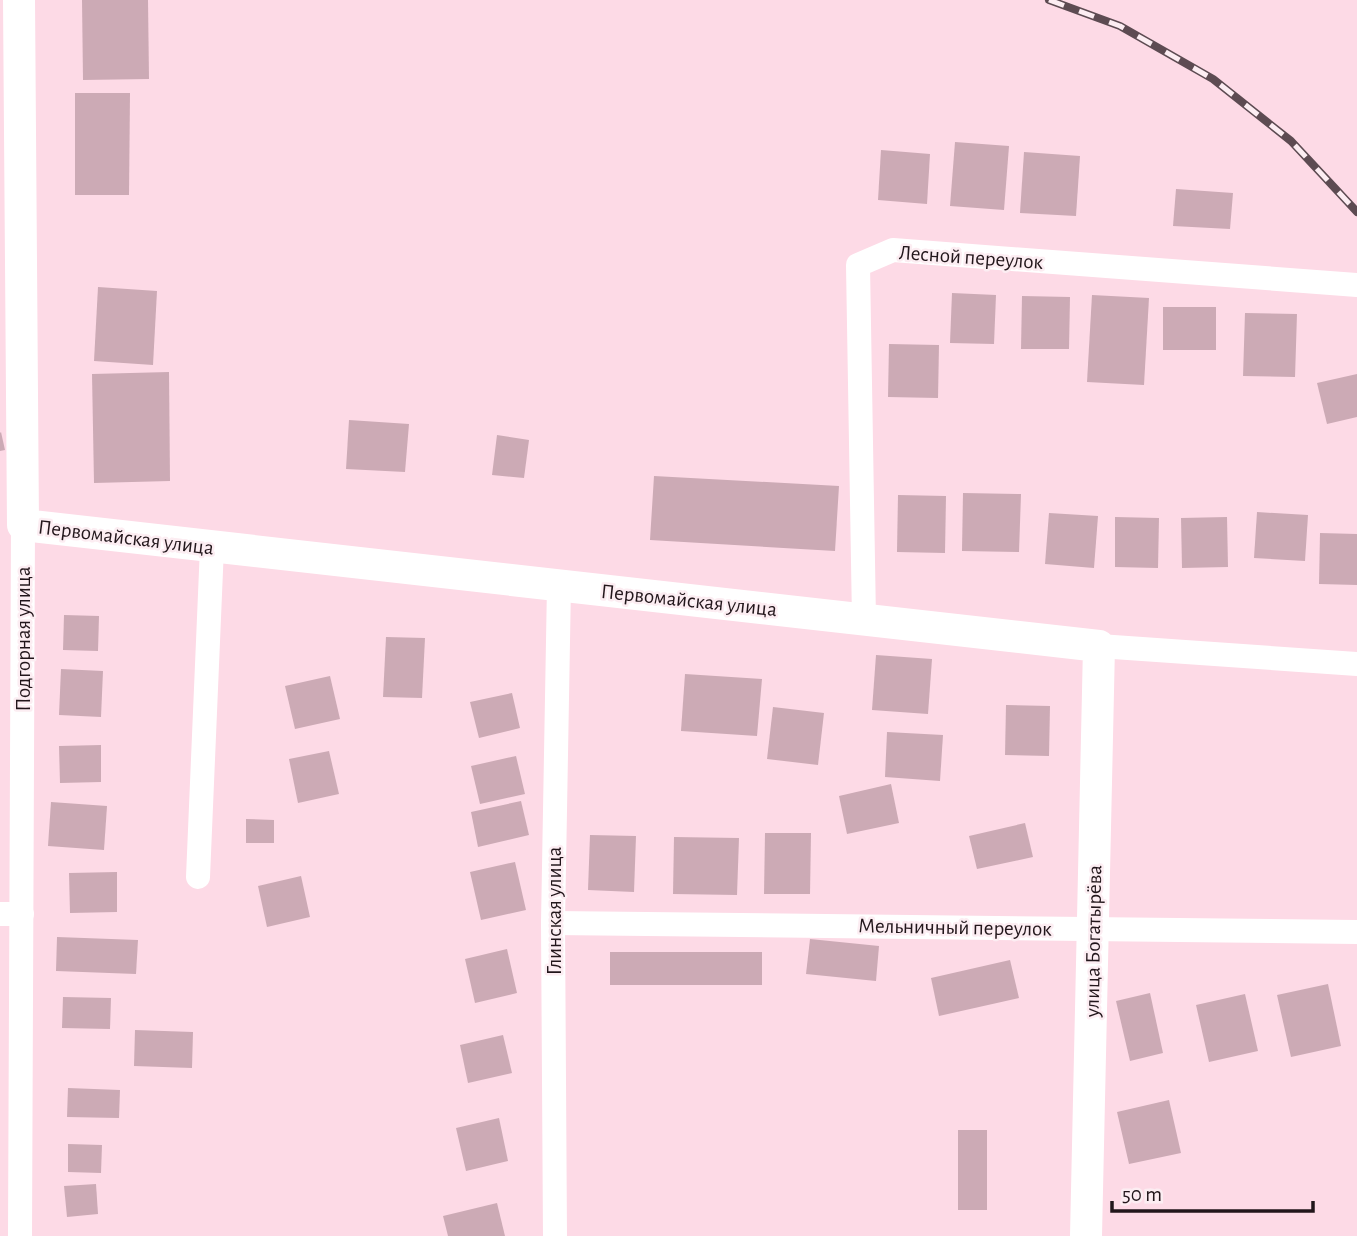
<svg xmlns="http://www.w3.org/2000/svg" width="1357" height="1236" font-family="'Alegreya Sans',sans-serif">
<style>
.building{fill:#ccaab5}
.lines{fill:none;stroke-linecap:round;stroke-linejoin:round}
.minor{stroke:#fff;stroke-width:24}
.tertiary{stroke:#fff;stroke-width:32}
.rail-casing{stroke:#5d4b52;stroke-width:8}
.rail{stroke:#fcedf2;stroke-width:5;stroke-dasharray:16;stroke-linecap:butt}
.labels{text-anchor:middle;stroke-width:5;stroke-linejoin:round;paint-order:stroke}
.street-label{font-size:21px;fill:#22161b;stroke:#fcedf2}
</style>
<rect width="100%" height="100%" fill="#fddae6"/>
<!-- building -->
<g class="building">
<polygon points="82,0 148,0 149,79 83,80"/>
<polygon points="75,93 130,93 129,195 75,195"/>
<polygon points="955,142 1009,146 1004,210 950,206"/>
<polygon points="881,150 930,154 927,204 878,200"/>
<polygon points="1024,152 1080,156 1076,216 1020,213"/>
<polygon points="1176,189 1233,193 1230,229 1173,226"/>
<polygon points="98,287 157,291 153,365 94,361"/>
<polygon points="952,293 996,295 994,344 950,343"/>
<polygon points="1092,295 1149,298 1144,385 1087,382"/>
<polygon points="1022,296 1070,297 1069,349 1021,349"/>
<rect x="1163" y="307" width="53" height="43"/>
<polygon points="1245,313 1297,314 1295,377 1243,376"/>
<polygon points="889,344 939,345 938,398 888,397"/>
<polygon points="169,372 170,481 94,483 92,374"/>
<polygon points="1357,374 1357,417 1327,424 1317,383"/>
<polygon points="349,420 409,424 405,472 346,469"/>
<polygon points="1,432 5,450 0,451 0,433"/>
<polygon points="497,435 529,440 524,478 492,475"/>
<polygon points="654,476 839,486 835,551 650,540"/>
<polygon points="963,493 1021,494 1019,552 962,551"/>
<polygon points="898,495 946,496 945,553 897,552"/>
<polygon points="1257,512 1308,515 1305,561 1254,558"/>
<polygon points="1049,513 1098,516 1094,568 1045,564"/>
<polygon points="1115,517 1159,518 1158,568 1115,567"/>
<polygon points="1227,517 1228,567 1182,568 1181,518"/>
<polygon points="1320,533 1357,534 1357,585 1319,584"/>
<polygon points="64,615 99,616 98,651 63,650"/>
<polygon points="386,637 425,638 422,698 383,697"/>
<polygon points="876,655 932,659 928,714 872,710"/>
<polygon points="61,669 103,671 101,717 59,715"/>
<polygon points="685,674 762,679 757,736 681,731"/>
<polygon points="330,676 340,719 295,729 285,686"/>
<polygon points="512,693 520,728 479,738 470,702"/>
<polygon points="1006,705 1050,706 1049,756 1005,755"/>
<polygon points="773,707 824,713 818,765 767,759"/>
<polygon points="887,732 943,735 940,781 885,777"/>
<polygon points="101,745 101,782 60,783 59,746"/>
<polygon points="329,751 339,794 298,803 289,759"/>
<polygon points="516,756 525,794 480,804 471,766"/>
<polygon points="891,784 899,823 847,834 839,796"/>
<polygon points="521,801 529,835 478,847 471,812"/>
<polygon points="51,802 107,806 104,850 48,846"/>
<polygon points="246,819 274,820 274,843 246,843"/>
<polygon points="1025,823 1033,857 977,869 969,836"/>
<polygon points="765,833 811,833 810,894 764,894"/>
<polygon points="590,835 636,836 634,892 588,890"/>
<polygon points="674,837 739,838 737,895 673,894"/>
<polygon points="515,862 526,910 481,920 470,872"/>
<polygon points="117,872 117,912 70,913 69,873"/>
<polygon points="301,876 310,917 267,927 258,886"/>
<polygon points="57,937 138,940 136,974 56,971"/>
<polygon points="810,939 879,946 876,981 806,974"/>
<polygon points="507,949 517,993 475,1003 465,959"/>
<rect x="610" y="952" width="152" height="33"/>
<polygon points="1010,960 1019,998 939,1016 931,978"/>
<polygon points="1328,984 1341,1046 1291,1057 1277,995"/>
<polygon points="1150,993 1163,1053 1130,1061 1116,1001"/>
<polygon points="1245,994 1258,1051 1209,1062 1196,1005"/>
<polygon points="63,997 111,998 110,1029 62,1028"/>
<polygon points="135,1030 193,1032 192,1068 134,1066"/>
<polygon points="503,1035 512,1073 468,1083 460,1045"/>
<polygon points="68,1088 120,1090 119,1118 67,1117"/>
<polygon points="1169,1100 1181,1153 1129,1164 1117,1112"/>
<polygon points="499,1118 508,1161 466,1171 456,1128"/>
<rect x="958" y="1130" width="29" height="80"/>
<polygon points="68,1144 102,1145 101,1173 68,1172"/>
<polygon points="96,1184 98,1214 67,1217 64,1186"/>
<polygon points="497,1203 505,1236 448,1236 443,1216"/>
</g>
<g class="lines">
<!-- minor -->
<g class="minor">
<polyline points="864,620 858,265 893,250 1357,285"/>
<polyline points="1099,646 1357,664"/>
<polyline points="198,877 212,547"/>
<polyline points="0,914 22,914"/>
<polyline points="553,923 1357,932"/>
<polyline points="20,1236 23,525"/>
<polyline points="555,1236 553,923 559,585"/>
</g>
<!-- tertiary -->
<polyline class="tertiary" points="19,0 23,525 1099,646 1086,1236"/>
<!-- rail casing -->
<g class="rail-casing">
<polyline id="rail" points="1049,0 1120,26 1213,79 1291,141 1357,212"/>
</g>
<!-- rail -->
<use href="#rail" class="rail"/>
</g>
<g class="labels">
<!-- street labels -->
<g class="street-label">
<text transform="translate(971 257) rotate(4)" y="7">Лесной переулок</text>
<text transform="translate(126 537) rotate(7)" y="7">Первомайская улица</text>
<text transform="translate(689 600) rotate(6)" y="7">Первомайская улица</text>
<text transform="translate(23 639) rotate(-90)" y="7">Подгорная улица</text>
<text transform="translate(554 911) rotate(-90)" y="7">Глинская улица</text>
<text transform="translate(955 927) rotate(1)" y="7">Мельничный переулок</text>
<text transform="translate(1093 941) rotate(-89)" y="7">улица Богатырёва</text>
</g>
</g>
<!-- scale -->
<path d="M1112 1201v10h201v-10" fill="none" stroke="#22161b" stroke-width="3.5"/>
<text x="1122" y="1201" font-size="21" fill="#22161b" stroke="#fcedf2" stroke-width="5" paint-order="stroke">50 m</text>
</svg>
